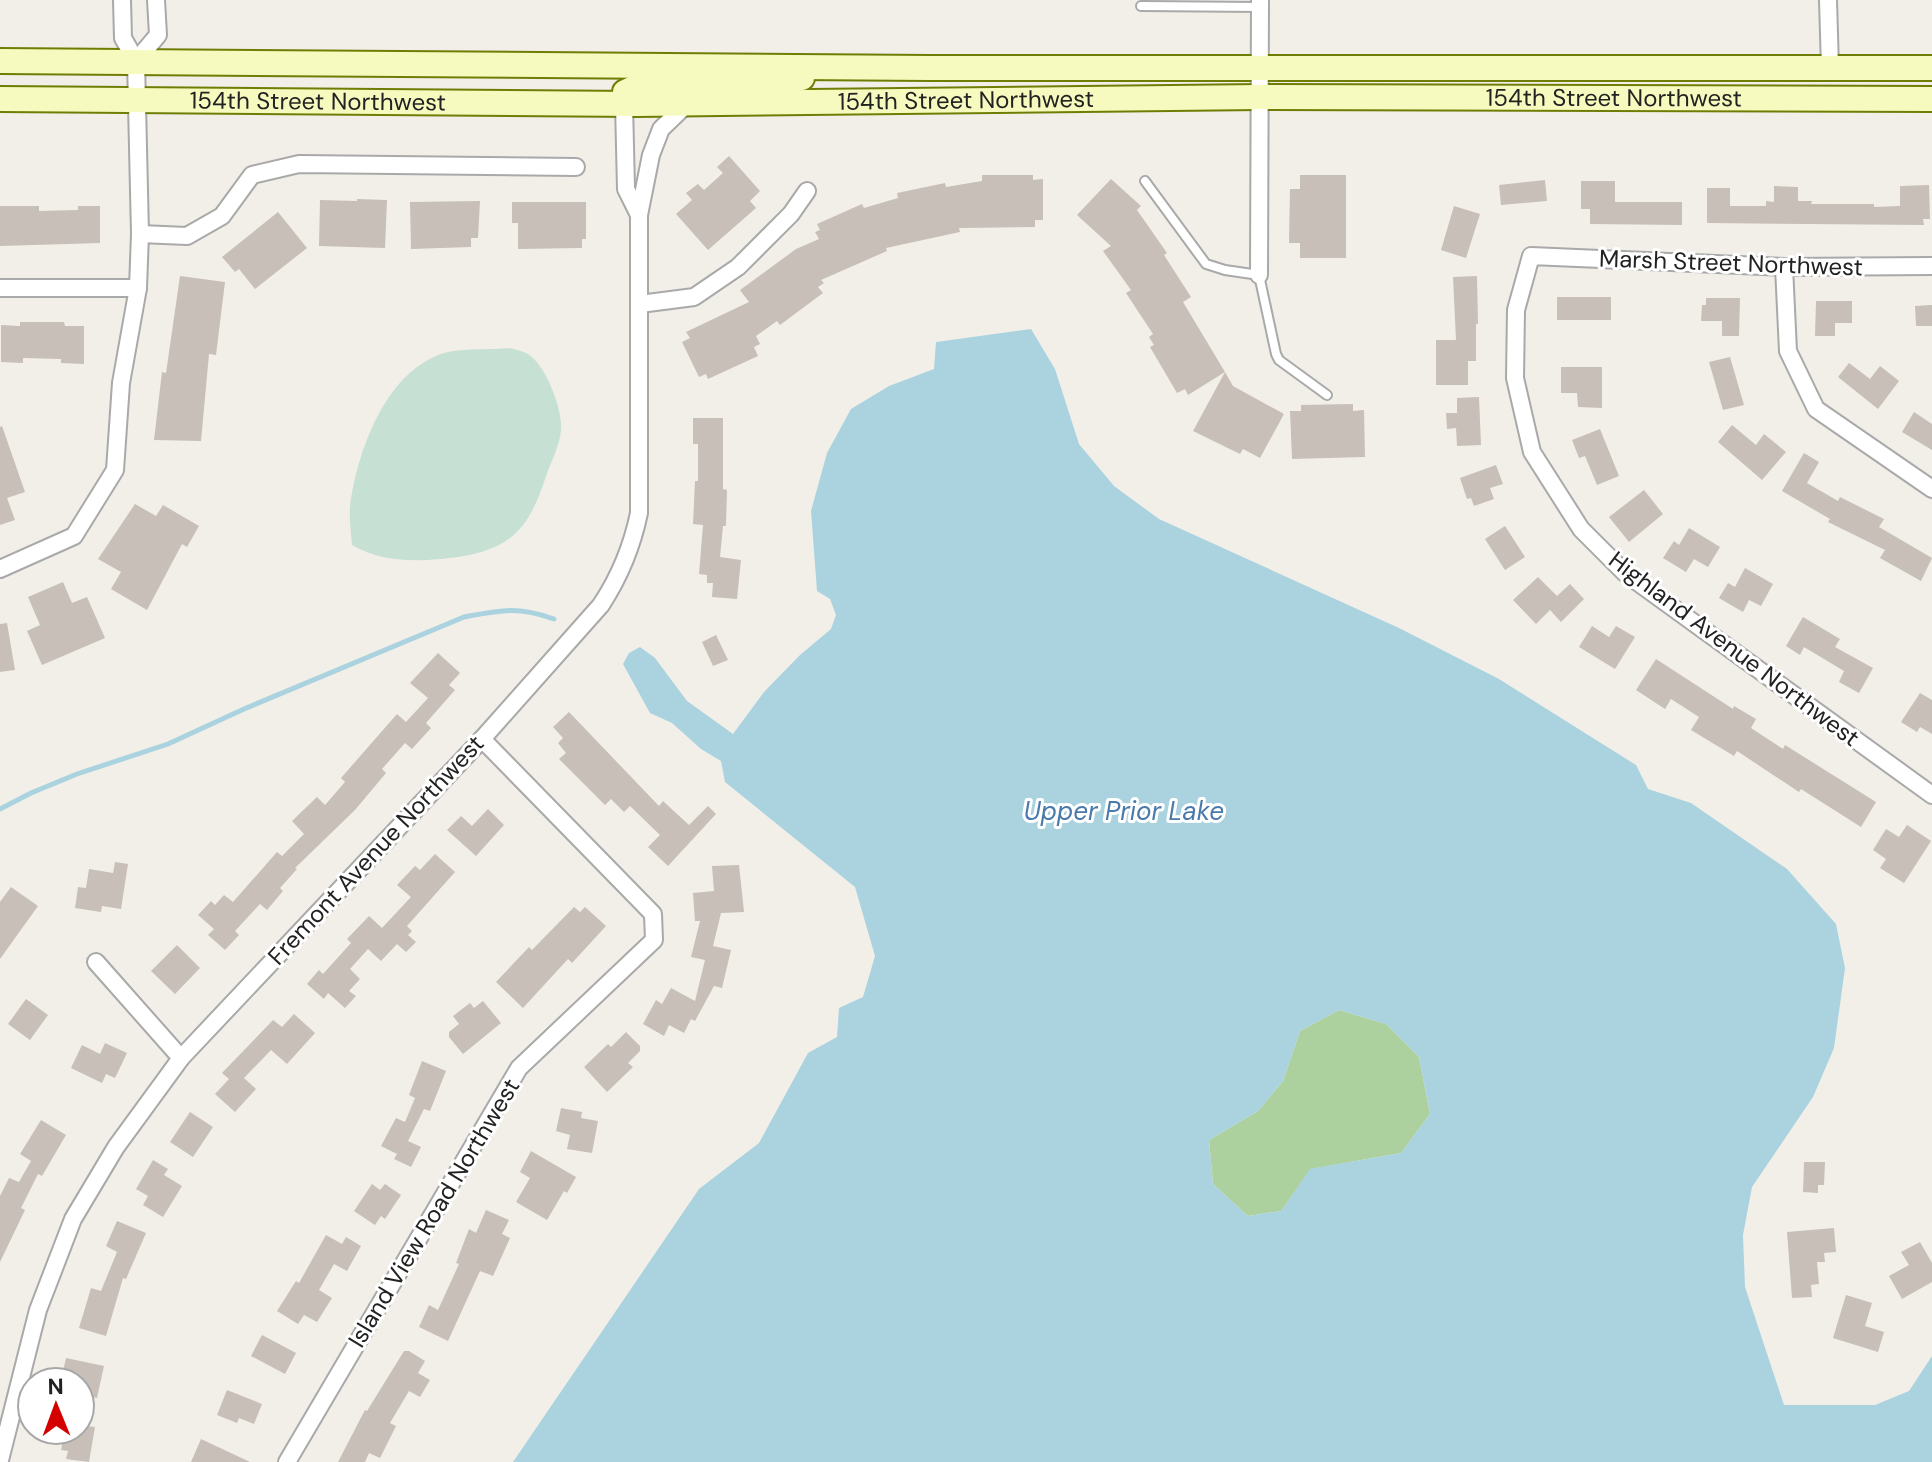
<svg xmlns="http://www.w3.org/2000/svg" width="1932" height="1462" font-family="'DM Sans',sans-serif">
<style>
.forest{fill:#add19e}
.wetland{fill:#c6e0d4}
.water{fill:#aad3df;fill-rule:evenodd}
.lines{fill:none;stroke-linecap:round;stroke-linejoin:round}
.stream{stroke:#aad3df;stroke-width:5}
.building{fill:#c7bfb8}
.lane-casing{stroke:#a9a9a9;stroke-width:12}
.street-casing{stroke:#a9a9a9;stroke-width:20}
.secondary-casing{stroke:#707d05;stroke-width:28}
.lane{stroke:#fff;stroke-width:8}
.street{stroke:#fff;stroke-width:16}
.secondary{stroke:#f7fabf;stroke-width:24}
.labels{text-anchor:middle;stroke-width:6;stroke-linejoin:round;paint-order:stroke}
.street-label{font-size:24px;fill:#222;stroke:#fff}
.water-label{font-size:26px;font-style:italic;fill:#4a7aab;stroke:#fff}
</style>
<rect width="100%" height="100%" fill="#f2efe9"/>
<!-- forest -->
<polygon class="forest" points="1339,1010 1386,1024 1419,1057 1430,1114 1401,1153 1311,1169 1281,1211 1248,1216 1213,1184 1209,1140 1258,1111 1283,1081 1300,1031"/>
<!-- wetland -->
<path class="wetland" d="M 510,348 C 516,350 523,351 528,354 C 545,364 563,409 561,430 C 560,445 551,462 546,476 C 539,498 529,524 510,538 C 488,555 454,558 428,560 C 400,561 376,559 352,545 C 351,532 349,519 350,507 C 357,451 387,367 448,352 C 467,348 491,350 510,348 Z"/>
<!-- water -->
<path class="water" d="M 1031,329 L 1055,369 L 1079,444 L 1114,486 L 1159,519 L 1399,628 L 1499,679 L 1636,765 L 1648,789 L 1691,803 L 1787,869 L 1836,924 L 1845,968 L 1834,1048 L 1813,1097 L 1752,1187 L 1743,1235 L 1745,1287 L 1784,1405 L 1875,1405 L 1909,1391 L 1932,1356 L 1932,1462 L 513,1462 L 699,1189 L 759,1143 L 808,1053 L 837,1037 L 839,1008 L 863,997 L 875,956 L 855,887 L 725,782 L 721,761 L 701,749 L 672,723 L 650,713 L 623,664 L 629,653 L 640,647 L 655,658 L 687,701 L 733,734 L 764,692 L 800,655 L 831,629 L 836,615 L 830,599 L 817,591 L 811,511 L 827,453 L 851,409 L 889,386 L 934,369 L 936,342 ZM 1339,1010 L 1386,1024 L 1419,1057 L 1430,1114 L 1401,1153 L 1310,1169 L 1281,1211 L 1248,1216 L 1213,1184 L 1209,1140 L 1258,1111 L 1283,1081 L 1300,1031 Z"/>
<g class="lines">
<!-- stream -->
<path class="stream" d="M 0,809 L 31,793 L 77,774 L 168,744 L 244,709 L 464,617 C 502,610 517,606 554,619"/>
</g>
<!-- building -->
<g class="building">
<polygon points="729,156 760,191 750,201 756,208 708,250 676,214 692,200 686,193 698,184 704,190 723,173 717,167"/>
<polygon points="982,175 1033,175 1033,180 1043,179 1043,220 1035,220 1035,227 959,228 960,232 886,248 887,251 821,280 824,283 818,287 823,293 780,325 777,321 756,336 760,344 754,347 758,356 708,379 706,374 699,377 682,342 690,338 686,332 749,302 740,290 796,249 819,239 815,232 820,230 817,224 862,204 864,208 898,198 897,193 945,183 946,187 982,181"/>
<polygon points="1300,175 1346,175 1346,258 1300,258 1300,243 1289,243 1290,189 1300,189"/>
<polygon points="1111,179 1141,206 1137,210 1167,253 1164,255 1191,297 1183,302 1225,372 1188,395 1185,389 1177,393 1150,347 1154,345 1149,337 1153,334 1126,293 1131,290 1103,251 1111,246 1077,215"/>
<polygon points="1545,180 1547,201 1501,205 1499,185"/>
<polygon points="1581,181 1615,181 1615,202 1682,202 1682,225 1590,224 1590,209 1581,209"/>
<polygon points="1929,185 1930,219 1923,219 1924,225 1707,223 1707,188 1730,188 1730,206 1766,206 1766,201 1774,202 1774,186 1798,187 1798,201 1812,201 1811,204 1874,204 1874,207 1900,206 1900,186"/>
<polygon points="357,199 387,200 385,248 319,246 320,200 357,201"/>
<polygon points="480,201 478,238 471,238 471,247 411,249 410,202"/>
<polygon points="512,202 586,202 586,239 582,239 582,248 518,249 518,223 512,223"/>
<polygon points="0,206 39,206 39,211 78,210 78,206 100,206 100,243 0,246"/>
<polygon points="1454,206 1480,214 1466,258 1441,250"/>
<polygon points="278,212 307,248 255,289 239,269 235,272 222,257"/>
<polygon points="180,276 225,282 216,355 209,354 201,441 154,440 162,372 166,373"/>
<polygon points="1477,276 1478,324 1476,324 1476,361 1468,361 1468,385 1436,385 1436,340 1456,340 1453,277"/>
<rect x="1557" y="297" width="54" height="23"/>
<polygon points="1706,298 1740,298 1739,336 1722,336 1722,321 1701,321 1702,305 1706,305"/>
<polygon points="1816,301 1852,301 1852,323 1835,323 1835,336 1815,336"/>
<polygon points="1932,305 1932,326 1916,326 1915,306"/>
<polygon points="20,322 64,322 65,326 84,326 84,364 61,363 61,359 23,358 23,363 1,362 1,325 20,326"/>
<polygon points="1730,357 1744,405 1723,410 1709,362"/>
<polygon points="1849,363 1870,379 1880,366 1899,381 1878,409 1838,377"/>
<polygon points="1561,367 1602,367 1602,408 1578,407 1577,393 1561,393"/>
<polygon points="1225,372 1233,386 1284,414 1260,458 1243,449 1240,454 1193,431"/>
<polygon points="1479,397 1481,445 1457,446 1456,428 1447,429 1446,413 1457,413 1457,398"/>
<polygon points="1353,404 1353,411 1364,410 1365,457 1292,459 1290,411 1301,411 1301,405"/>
<polygon points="1914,412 1932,424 1932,450 1902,432"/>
<polygon points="693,418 723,418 723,489 727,490 726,526 723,526 720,557 741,560 737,599 712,597 713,583 707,583 707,575 699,574 703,525 693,524 695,481 698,481 698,444 693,444"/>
<polygon points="1732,425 1756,445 1764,434 1786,452 1762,480 1718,442"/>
<polygon points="2,426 25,492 7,498 15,520 0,525 0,427"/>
<polygon points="1600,429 1619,476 1597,485 1585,456 1579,458 1572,440"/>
<polygon points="1804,453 1819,462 1807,483 1838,501 1840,497 1884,519 1879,527 1932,558 1921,581 1880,558 1885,550 1828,522 1830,519 1782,491"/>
<polygon points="1496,465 1503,484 1490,488 1494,499 1474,506 1471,498 1467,499 1460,478"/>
<polygon points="1644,490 1663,514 1629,542 1609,517"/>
<polygon points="135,504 156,516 163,505 199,526 187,547 182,544 147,610 111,589 121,572 98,559"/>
<polygon points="1505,526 1525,557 1505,570 1485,539"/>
<polygon points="1689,528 1720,547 1708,567 1694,559 1686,572 1663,558 1674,541 1679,545"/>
<polygon points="1745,568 1773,584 1761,606 1749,600 1743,612 1719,598 1728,583 1735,587"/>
<polygon points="1538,577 1557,596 1570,584 1584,599 1561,622 1550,610 1536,624 1513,600"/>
<polygon points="63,582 72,603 87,597 105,638 42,665 27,631 40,625 28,597"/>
<polygon points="1803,617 1840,639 1835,647 1873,668 1859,693 1839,682 1844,671 1804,647 1800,655 1786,646"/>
<polygon points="7,623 15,670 0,672 0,624"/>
<polygon points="1592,626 1609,637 1616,626 1635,637 1615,669 1579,647"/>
<polygon points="716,635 728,660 713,666 702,642"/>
<polygon points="438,653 460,673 449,685 455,690 426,723 431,728 412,749 405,743 382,769 386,773 355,810 295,868 297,869 280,888 283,891 267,910 260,904 235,931 239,935 225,950 208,935 214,929 198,915 211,901 215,905 224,895 233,902 277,852 282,856 304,834 292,821 317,797 325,805 345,782 341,778 397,714 406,722 428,698 410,683"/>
<polygon points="1656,659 1733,709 1734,706 1756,719 1751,728 1783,749 1785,745 1876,802 1861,827 1801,789 1799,792 1737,751 1734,756 1691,730 1699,717 1671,699 1665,709 1636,690"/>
<polygon points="1920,693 1932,700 1932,734 1920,727 1917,732 1901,722"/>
<polygon points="569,712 659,806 663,801 689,825 708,806 716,814 668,866 648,847 660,835 630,806 624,812 611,799 605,805 559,759 566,753 558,743 563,738 553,727"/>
<polygon points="488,809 504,825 476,856 447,830 461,816 472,826"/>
<polygon points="1907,825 1931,841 1904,883 1880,868 1886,859 1873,850 1886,829 1899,837"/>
<polygon points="435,854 455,872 407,926 412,931 408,935 416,942 406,952 397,944 381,961 368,949 350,969 360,979 349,991 356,996 345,1008 328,993 324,999 307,984 319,970 323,974 351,943 347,939 369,916 382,928 411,897 397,885 415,866 420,870"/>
<polygon points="115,862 128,864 121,909 102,906 101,912 75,908 78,887 86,888 89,869 113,873"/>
<polygon points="739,865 744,912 721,913 713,946 731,950 722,988 714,986 695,1021 691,1019 684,1033 669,1025 664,1036 643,1024 656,1000 662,1004 671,988 695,1001 705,960 691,957 700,921 695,921 693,893 714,891 712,866"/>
<polygon points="11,887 38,906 0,959 0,902"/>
<polygon points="574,907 580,912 585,907 606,926 572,963 568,959 523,1008 496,982 529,947 532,950"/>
<polygon points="177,945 200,968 175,994 151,971"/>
<polygon points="26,999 48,1015 30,1040 8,1024"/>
<polygon points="483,1001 501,1023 463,1054 449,1037 449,1032 459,1024 453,1016 470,1003 474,1008"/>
<polygon points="294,1014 315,1033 287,1064 271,1050 244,1078 256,1089 235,1112 215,1094 229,1079 222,1073 273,1020 282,1027"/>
<polygon points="626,1032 640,1046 640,1051 628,1063 633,1067 607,1092 584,1067 608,1044 611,1047"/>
<polygon points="105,1043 127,1053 115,1078 106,1074 102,1083 71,1068 82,1045 100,1054"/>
<polygon points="422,1061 446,1071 430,1111 424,1109 408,1141 421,1147 411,1167 394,1159 397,1154 381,1146 396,1118 405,1122 415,1098 409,1095"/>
<polygon points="561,1108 582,1112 581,1118 598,1121 592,1153 567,1149 570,1135 556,1131"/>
<polygon points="190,1112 213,1127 193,1157 170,1142"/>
<polygon points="41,1120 66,1135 42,1176 38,1174 21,1208 25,1210 0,1262 0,1196 9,1178 19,1182 31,1161 20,1154"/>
<polygon points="531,1151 576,1177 567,1193 564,1191 547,1220 516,1202 530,1178 520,1172"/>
<polygon points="153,1160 168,1169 164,1175 182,1186 163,1217 143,1205 148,1196 136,1189"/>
<polygon points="1804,1162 1825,1162 1824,1185 1818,1185 1818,1193 1803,1192"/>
<polygon points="372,1184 380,1190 385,1184 401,1195 385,1219 381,1216 375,1225 354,1211"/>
<polygon points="486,1210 509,1220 502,1234 510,1238 493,1276 480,1271 448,1341 419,1327 429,1305 438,1310 459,1264 456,1263 469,1229 476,1233"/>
<polygon points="117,1221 146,1233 126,1279 123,1278 106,1336 79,1328 91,1288 101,1291 117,1252 106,1246"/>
<polygon points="1834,1228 1836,1252 1824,1253 1825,1262 1817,1262 1819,1284 1811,1285 1812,1297 1792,1298 1787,1232"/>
<polygon points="326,1235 342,1244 346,1237 361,1246 347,1271 334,1264 319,1290 332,1298 317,1322 304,1315 298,1324 277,1311 296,1281 299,1283"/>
<polygon points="1920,1242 1932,1263 1932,1282 1902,1299 1889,1276 1909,1265 1901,1252"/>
<polygon points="1846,1295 1872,1303 1865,1326 1884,1332 1878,1352 1833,1338"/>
<polygon points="262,1335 296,1353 285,1374 251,1356"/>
<polygon points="404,1351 409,1351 425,1361 418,1373 430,1380 420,1397 409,1391 390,1423 396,1426 380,1458 369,1453 365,1462 338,1462 365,1410 367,1411"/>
<polygon points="66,1358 104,1366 97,1398 80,1394 80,1382 61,1380"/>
<polygon points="227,1390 262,1404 254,1424 239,1418 237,1423 217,1415"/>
<polygon points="80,1425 95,1427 89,1462 66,1459 68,1451 61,1450 65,1430 80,1430"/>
<polygon points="201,1439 250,1462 191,1462"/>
</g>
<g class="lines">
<!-- lane casing -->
<g class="lane-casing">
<g id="lane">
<polyline points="1141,6 1260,7"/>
<polyline points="1145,181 1206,264 1225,270 1259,275 1276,354 1279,360 1327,395"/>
</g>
</g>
<!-- street casing -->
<g class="street-casing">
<g id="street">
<polyline points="1828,0 1830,68"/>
<polyline points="136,61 158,35 156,0"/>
<polyline points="624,104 626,189 639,215"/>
<polyline points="140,234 187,236 222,216 252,175 299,164 576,167"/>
<polyline points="1932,266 1784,267 1531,256 1516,310 1515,378 1532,452 1581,529 1625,573 1932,795"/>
<polyline points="1784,267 1788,351 1816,409 1932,489"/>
<polyline points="1259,275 1260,0"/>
<polyline points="0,288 138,288"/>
<polyline points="640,304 694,297 738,267 791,214 807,191"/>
<polyline points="0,569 74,536 115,470 121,383 138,288 140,234 136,61 123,38 122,0"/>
<polyline points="96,962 181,1058"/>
<path d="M 0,1460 L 38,1310 L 73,1219 L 116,1147 L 181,1058 L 482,739 L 601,605 C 620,576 632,547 639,513 L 639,215 L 651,155 L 661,129 L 687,104"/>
<polyline points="287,1462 519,1068 654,940 653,914 482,739"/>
</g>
</g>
<!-- secondary casing -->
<g class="secondary-casing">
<g id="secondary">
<polyline points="0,61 930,68 1932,68"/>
<path id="s1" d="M 0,99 L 637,104 L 1260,97 L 1932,99"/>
<polyline points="624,104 625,92 642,84 769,84 802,78"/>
</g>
</g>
<!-- lane -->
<use href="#lane" class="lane"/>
<!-- street -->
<use href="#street" class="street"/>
<!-- secondary -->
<use href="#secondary" class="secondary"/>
</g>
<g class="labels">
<!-- street labels -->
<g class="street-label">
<text dy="8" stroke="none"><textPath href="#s1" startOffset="1614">154th Street Northwest</textPath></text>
<text dy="8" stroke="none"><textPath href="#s1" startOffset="966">154th Street Northwest</textPath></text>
<text dy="8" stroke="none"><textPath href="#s1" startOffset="318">154th Street Northwest</textPath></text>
<text transform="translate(1731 263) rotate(2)" y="8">Marsh Street Northwest</text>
<text transform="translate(1734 649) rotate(37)" y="8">Highland Avenue Northwest</text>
<text transform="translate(376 850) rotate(-47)" y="8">Fremont Avenue Northwest</text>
<text transform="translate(434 1213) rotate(-59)" y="8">Island View Road Northwest</text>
</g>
<!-- water labels -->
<g class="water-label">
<text x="1124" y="820">Upper Prior Lake</text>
</g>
</g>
<!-- north arrow -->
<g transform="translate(56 1406) rotate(359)"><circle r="38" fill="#ffffff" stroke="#a7a7a7" stroke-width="2"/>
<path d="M0-6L14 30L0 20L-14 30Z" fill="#d40000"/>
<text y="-12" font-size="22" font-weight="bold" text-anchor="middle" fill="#222222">N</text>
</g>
</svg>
